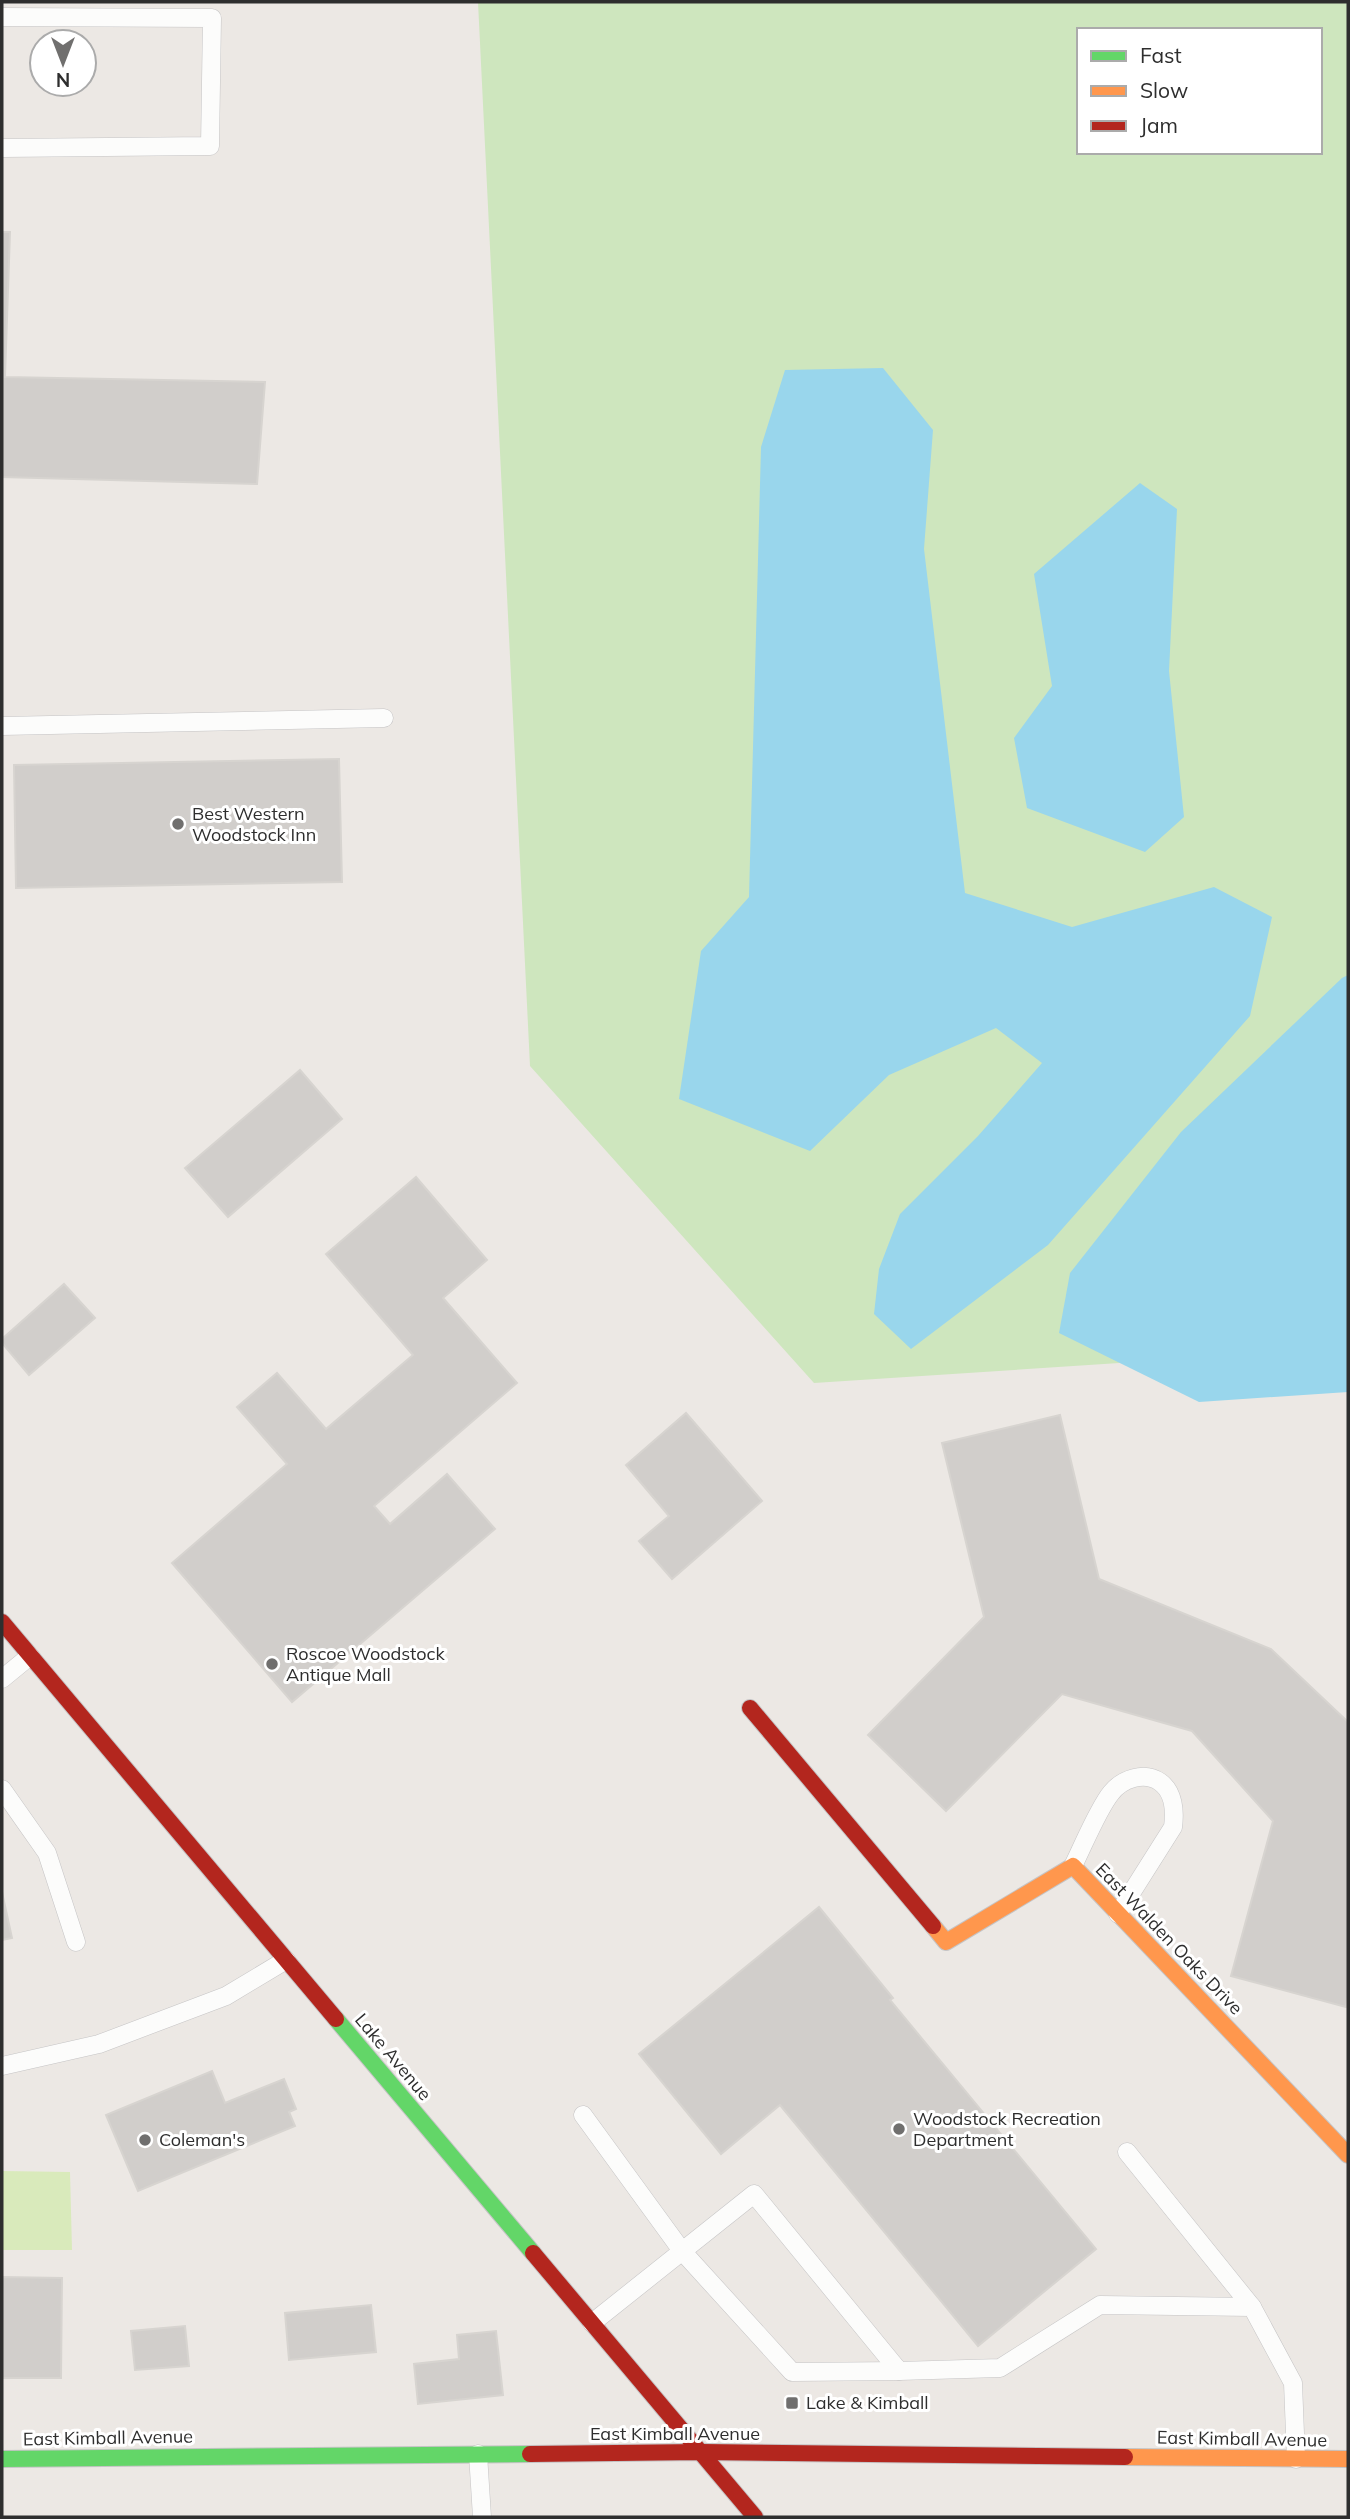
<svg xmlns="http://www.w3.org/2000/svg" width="1350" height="2519" font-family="Mulish,sans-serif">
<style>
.green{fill:#cee6be;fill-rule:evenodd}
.pitch{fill:#d9eabb}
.water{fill:#99d6ec}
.building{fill:#d1cecb;stroke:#d7d4d0;stroke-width:2}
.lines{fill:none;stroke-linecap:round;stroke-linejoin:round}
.lane-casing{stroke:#c5c4c5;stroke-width:19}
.fast-casing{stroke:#c5c4c5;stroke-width:18}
.slow-casing{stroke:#c5c4c5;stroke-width:18}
.jam-casing{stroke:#c5c4c5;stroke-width:18}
.lane{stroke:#fcfcfb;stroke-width:18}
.fast{stroke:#63d668;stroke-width:16}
.slow{stroke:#ff974d;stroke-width:16}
.jam{stroke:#b3261e;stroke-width:16}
.poi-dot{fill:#706f6e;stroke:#fff;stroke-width:2.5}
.labels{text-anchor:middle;stroke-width:6;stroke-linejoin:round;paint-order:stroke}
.poi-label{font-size:18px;fill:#2e2e2e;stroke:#fff;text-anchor:start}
.street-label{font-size:18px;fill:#2e2e2e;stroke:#fff}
</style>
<rect width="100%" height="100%" fill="#ece8e4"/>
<!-- green -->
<path class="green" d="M 478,2 L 1348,2 L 1348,1348 L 814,1383 L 530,1066 ZM 1079,30 L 1320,30 L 1320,152 L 1079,152 Z"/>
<!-- pitch -->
<polygon class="pitch" points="2,2171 70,2172 72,2250 2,2250"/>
<!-- water -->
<g class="water">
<polygon points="883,368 933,430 924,549 965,893 1072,927 1214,887 1272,917 1250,1016 1048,1245 911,1349 874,1314 879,1269 900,1214 978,1136 1042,1063 996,1028 889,1075 810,1151 679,1099 701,951 749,897 761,447 785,370"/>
<polygon points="1140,483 1177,509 1169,671 1184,817 1145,852 1027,808 1014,738 1052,686 1034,574"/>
<polygon points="1348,975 1348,1392 1199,1402 1059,1333 1070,1273 1181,1132 1342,978"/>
</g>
<!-- building -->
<g class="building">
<polygon points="2,232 10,232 5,377 265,382 257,484 2,477"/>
<polygon points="339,759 342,882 16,888 14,765"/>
<polygon points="300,1070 342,1119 228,1217 185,1168"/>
<polygon points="416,1177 487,1260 443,1298 517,1383 374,1506 390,1524 447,1474 495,1529 292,1702 172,1563 287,1464 237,1407 277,1373 326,1429 413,1355 326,1254"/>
<polygon points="64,1284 95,1318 29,1375 2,1343 2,1339"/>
<polygon points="686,1413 762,1501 672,1579 639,1541 669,1516 626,1465"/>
<polygon points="1060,1415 1099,1579 1271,1649 1348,1722 1348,1998 1346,2007 1231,1976 1273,1821 1192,1731 1062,1694 946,1811 868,1735 984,1617 942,1443"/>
<polygon points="2,1892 12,1938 2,1940"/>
<polygon points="819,1907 893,1998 890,2000 1096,2249 978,2346 780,2105 721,2154 639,2054"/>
<polygon points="212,2071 225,2103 284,2079 296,2109 289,2112 295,2126 138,2191 106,2115"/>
<polygon points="2,2277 62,2278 61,2378 2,2378"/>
<polygon points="371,2305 376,2352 289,2360 285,2313"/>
<polygon points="185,2326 189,2366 135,2370 131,2331"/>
<polygon points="496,2331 503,2395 418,2404 414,2364 459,2359 457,2335"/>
</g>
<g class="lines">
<!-- lane casing -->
<g class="lane-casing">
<g id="lane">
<polyline points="2,17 212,18 210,146 2,148"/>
<polyline points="2,726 384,718"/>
<polyline points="2,1679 30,1656"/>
<polyline points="2,1789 47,1853 76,1942"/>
<path d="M 1073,1866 C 1083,1846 1098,1809 1111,1793 C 1122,1779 1144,1771 1160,1782 C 1174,1792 1175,1812 1173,1827 L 1118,1914"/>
<polyline points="2,2066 99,2044 226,1996 286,1960"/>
<polyline points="583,2115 682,2251 792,2372 899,2371"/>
<polyline points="1127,2152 1252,2307"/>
<polyline points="592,2323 754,2194 899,2371 1000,2368 1100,2305 1252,2307 1293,2383 1296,2459"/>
<polyline points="478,2454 482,2517"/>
</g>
</g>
<!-- fast casing -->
<g class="fast-casing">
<g id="fast">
<polyline points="336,2019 533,2253"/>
<polyline points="2,2459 530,2454"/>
</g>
</g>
<!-- slow casing -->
<g class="slow-casing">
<g id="slow">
<polyline points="933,1926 946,1942 1073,1866 1348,2155"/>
<polyline points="1125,2457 1348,2459"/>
</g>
</g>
<!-- jam casing -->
<g class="jam-casing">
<g id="jam">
<polyline points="2,1622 336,2019"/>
<polyline points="750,1708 933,1926"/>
<polyline points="533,2253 755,2517"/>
<polyline points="530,2454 701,2452 1125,2457"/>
</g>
</g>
<!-- lane -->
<use href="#lane" class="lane"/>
<!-- fast -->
<use href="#fast" class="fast"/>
<!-- slow -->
<use href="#slow" class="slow"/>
<!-- jam -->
<use href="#jam" class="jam"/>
</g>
<!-- markers -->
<g class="poi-dot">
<circle cx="178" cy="824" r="7"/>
<circle cx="272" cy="1664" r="7"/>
<circle cx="899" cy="2129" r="7"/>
<circle cx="145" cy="2140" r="7"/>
<rect x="785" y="2396" width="14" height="14" rx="3.5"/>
</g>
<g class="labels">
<!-- poi labels -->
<g class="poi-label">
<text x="192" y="820">Best Western<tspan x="192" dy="21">Woodstock Inn</tspan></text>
<text x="286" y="1660">Roscoe Woodstock<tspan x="286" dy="21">Antique Mall</tspan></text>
<text x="913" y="2125">Woodstock Recreation<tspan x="913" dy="21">Department</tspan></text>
<text x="159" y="2146">Coleman's</text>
<text x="806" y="2409">Lake &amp; Kimball</text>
</g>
<!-- street labels -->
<g class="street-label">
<text transform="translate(1169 1939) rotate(46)" y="6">East Walden Oaks Drive</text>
<text transform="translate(393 2057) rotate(50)" y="6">Lake Avenue</text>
<text x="675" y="2440">East Kimball Avenue</text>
<text transform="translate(108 2438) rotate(-1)" y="6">East Kimball Avenue</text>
<text transform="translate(1242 2439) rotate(1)" y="6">East Kimball Avenue</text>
</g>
</g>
<!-- border -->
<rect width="1350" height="2519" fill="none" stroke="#2e2e2e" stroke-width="7"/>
<!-- legend -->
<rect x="1077" y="28" width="245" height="126" fill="#ffffff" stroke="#ababab" stroke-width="2"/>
<rect x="1091" y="51" width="35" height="10" fill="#63d668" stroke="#ababab" stroke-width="2"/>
<text x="1140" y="63" font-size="21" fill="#2e2e2e">Fast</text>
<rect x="1091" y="86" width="35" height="10" fill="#ff974d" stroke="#ababab" stroke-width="2"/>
<text x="1140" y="98" font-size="21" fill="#2e2e2e">Slow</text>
<rect x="1091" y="121" width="35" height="10" fill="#b3261e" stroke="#ababab" stroke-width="2"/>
<text x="1140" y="133" font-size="21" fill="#2e2e2e">Jam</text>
<!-- north arrow -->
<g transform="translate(63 63) rotate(180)"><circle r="33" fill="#ffffff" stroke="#ababab" stroke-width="2"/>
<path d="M0-5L12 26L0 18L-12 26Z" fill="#706f6e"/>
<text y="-10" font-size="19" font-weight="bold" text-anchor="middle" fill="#2e2e2e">N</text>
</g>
</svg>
